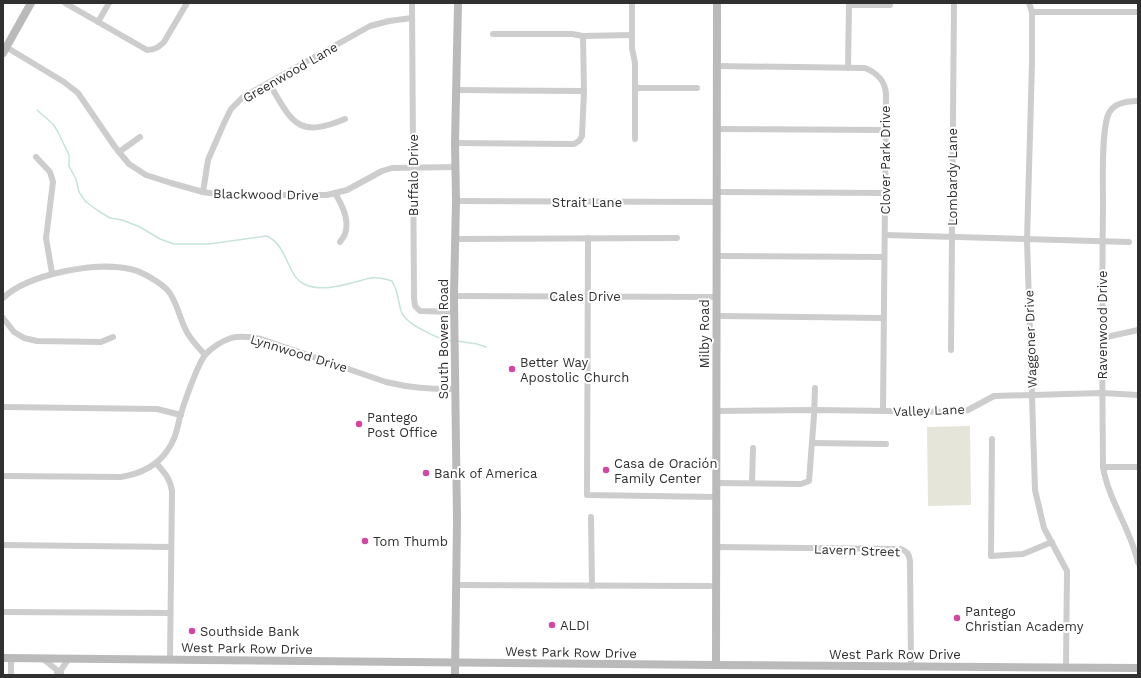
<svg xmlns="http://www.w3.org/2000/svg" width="1141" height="678" font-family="'Work Sans',sans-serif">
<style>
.grass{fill:#e6e5da}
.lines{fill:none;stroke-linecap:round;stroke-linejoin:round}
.stream{stroke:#c6e3dd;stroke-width:1.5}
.street{stroke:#cdcdcd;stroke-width:6}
.secondary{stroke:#bababa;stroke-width:8}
.poi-dot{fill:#d346a4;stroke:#fff;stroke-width:1.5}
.labels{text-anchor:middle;stroke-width:4;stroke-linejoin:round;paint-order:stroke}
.street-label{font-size:13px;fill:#303030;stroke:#fff}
.poi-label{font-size:13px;fill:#303030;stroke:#fff;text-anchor:start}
</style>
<rect width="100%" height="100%" fill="#fff"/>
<!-- grass -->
<polygon class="grass" points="970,426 971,505 928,506 927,427"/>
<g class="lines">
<!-- stream -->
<g class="stream">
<path d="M 37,110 L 53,124 L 58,132 L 69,155 L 69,166 L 76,179 L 79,192 L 86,202 L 97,210 L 110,218 L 122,220 L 140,227 L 160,239 L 174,244 L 209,244 L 267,236 C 288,246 287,276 304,284 C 323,294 351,282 371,278 C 378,277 385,279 392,281 C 398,291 398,300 401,311 C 405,324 438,339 451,341"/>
<polyline points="457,341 477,344 486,347"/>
</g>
<!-- street -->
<g class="street">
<path d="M 65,3 L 147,50 C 155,50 159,47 164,42 L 187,3"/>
<polyline points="412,3 414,298 415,306 420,311 454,312"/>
<polyline points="632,3 632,48 635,63 635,139"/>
<polyline points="1029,3 1032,12 1032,63 1027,240 1035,490 1044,528 1067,571 1066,668"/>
<polyline points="849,5 890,5"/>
<polyline points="1032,12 1138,12"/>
<polyline points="98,22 109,3"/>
<polyline points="493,34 572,34 583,36 632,35"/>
<polyline points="6,47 64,82 78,93 115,147 129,164 146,175 171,183 203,192 224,195 327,195 347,190 382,171 392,168 456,167"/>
<path d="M 717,66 L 865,68 C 877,73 885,80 886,94 L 883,411"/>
<polyline points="848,68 849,3"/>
<path d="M 269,83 C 292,122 297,139 345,119"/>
<polyline points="635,88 697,88"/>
<polyline points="456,90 584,91"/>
<path d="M 1138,101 C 1127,101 1114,103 1109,113 C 1101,128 1103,184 1103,204 C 1102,292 1102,379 1103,467 C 1109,502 1131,529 1138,563"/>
<polyline points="717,129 885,130"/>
<polyline points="455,143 574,144 579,141 582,136 584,91 583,36"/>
<polyline points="119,152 140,137"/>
<polyline points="36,157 50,172 53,182 46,238 52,273"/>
<polyline points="203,192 208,160 224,123 231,109 243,97 370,26 389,21 412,18"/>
<polyline points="717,192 885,193"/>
<path d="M 335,193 C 342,205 350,220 345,234 C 344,237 342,239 340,242"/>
<polyline points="456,201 717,202"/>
<polyline points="885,235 1129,242"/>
<polyline points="588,238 587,495 716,497"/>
<polyline points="455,239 677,238"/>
<polyline points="717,256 884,257"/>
<polyline points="454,296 717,297"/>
<path d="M 3,298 C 28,274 97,261 130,269 C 141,271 162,283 169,292 C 178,304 180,321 188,334 C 193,342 199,348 205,355"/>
<polyline points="716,316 883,318"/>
<polyline points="3,318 14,332 24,338 37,341 101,342 113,337"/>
<polyline points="1102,338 1138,330"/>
<polyline points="951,350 954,3"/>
<polyline points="3,407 157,409 181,415"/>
<polyline points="716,411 815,410 958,412 968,410 994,396 1102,393 1138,395"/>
<polyline points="992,439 991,556 1023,554 1052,542"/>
<polyline points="812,443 886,444"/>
<path d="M 156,463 C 164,472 170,478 172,491 L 170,660"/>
<polyline points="1103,467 1137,467"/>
<path d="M 3,476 L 121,477 C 139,474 156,467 167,451 C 175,441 177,429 180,417 C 184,403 197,366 205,355 C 211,348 222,341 231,338 C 240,335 251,337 261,339 L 386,382 C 411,388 429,389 455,389"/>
<polyline points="716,483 801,484 809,481 814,416 815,388"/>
<polyline points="752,483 753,448"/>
<polyline points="591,517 592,586"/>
<polyline points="3,545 171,547"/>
<path d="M 716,547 L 901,549 C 907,551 909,554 910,561 L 911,667"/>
<polyline points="457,585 710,586"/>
<polyline points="3,612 170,613"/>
<polyline points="11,658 11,675"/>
<polyline points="42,658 57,670 57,675"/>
<polyline points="61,675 61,670 69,658"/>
</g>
<!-- secondary -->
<g class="secondary">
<polyline points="3,53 31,3"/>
<polyline points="3,658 716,665 1138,668"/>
<polyline points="716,665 717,3"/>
<polyline points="455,675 457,519 454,296 456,201 455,143 458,3"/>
</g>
</g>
<!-- markers -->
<g class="poi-dot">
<circle cx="512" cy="369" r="4"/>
<circle cx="359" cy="424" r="4"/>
<circle cx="606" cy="470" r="4"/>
<circle cx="426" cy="473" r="4"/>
<circle cx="365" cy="541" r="4"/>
<circle cx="957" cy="618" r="4"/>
<circle cx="552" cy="625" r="4"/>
<circle cx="192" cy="631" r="4"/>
</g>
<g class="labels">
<!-- street labels -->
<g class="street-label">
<text transform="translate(290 72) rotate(-30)" y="5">Greenwood Lane</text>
<text transform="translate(885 160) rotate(-90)" y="5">Clover Park Drive</text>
<text transform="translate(413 175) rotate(-90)" y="5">Buffalo Drive</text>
<text transform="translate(952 177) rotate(-90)" y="5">Lombardy Lane</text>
<text transform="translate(266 194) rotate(1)" y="5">Blackwood Drive</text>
<text x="587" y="207">Strait Lane</text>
<text x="585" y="301">Cales Drive</text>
<text transform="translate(1102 325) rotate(-90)" y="5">Ravenwood Drive</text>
<text transform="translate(704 334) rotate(-90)" y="5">Milby Road</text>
<text transform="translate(443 339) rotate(-90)" y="5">South Bowen Road</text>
<text transform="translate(1030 339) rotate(-92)" y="5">Waggoner Drive</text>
<text transform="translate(299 353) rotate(17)" y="5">Lynnwood Drive</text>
<text transform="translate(929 410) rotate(-2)" y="5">Valley Lane</text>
<text transform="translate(857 550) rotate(2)" y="5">Lavern Street</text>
<text transform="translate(247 648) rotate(1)" y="5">West Park Row Drive</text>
<text transform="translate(571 652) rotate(1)" y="5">West Park Row Drive</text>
<text x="895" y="659">West Park Row Drive</text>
</g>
<!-- poi labels -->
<g class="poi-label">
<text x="520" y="367">Better Way<tspan x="520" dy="15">Apostolic Church</tspan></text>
<text x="367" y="422">Pantego<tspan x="367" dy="15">Post Office</tspan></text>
<text x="614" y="468">Casa de Oración<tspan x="614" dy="15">Family Center</tspan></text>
<text x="434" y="478">Bank of America</text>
<text x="373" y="546">Tom Thumb</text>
<text x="965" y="616">Pantego<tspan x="965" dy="15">Christian Academy</tspan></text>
<text x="560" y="630">ALDI</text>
<text x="200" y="636">Southside Bank</text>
</g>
</g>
<!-- border -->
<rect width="1141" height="678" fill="none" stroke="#303030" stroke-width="8"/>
</svg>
